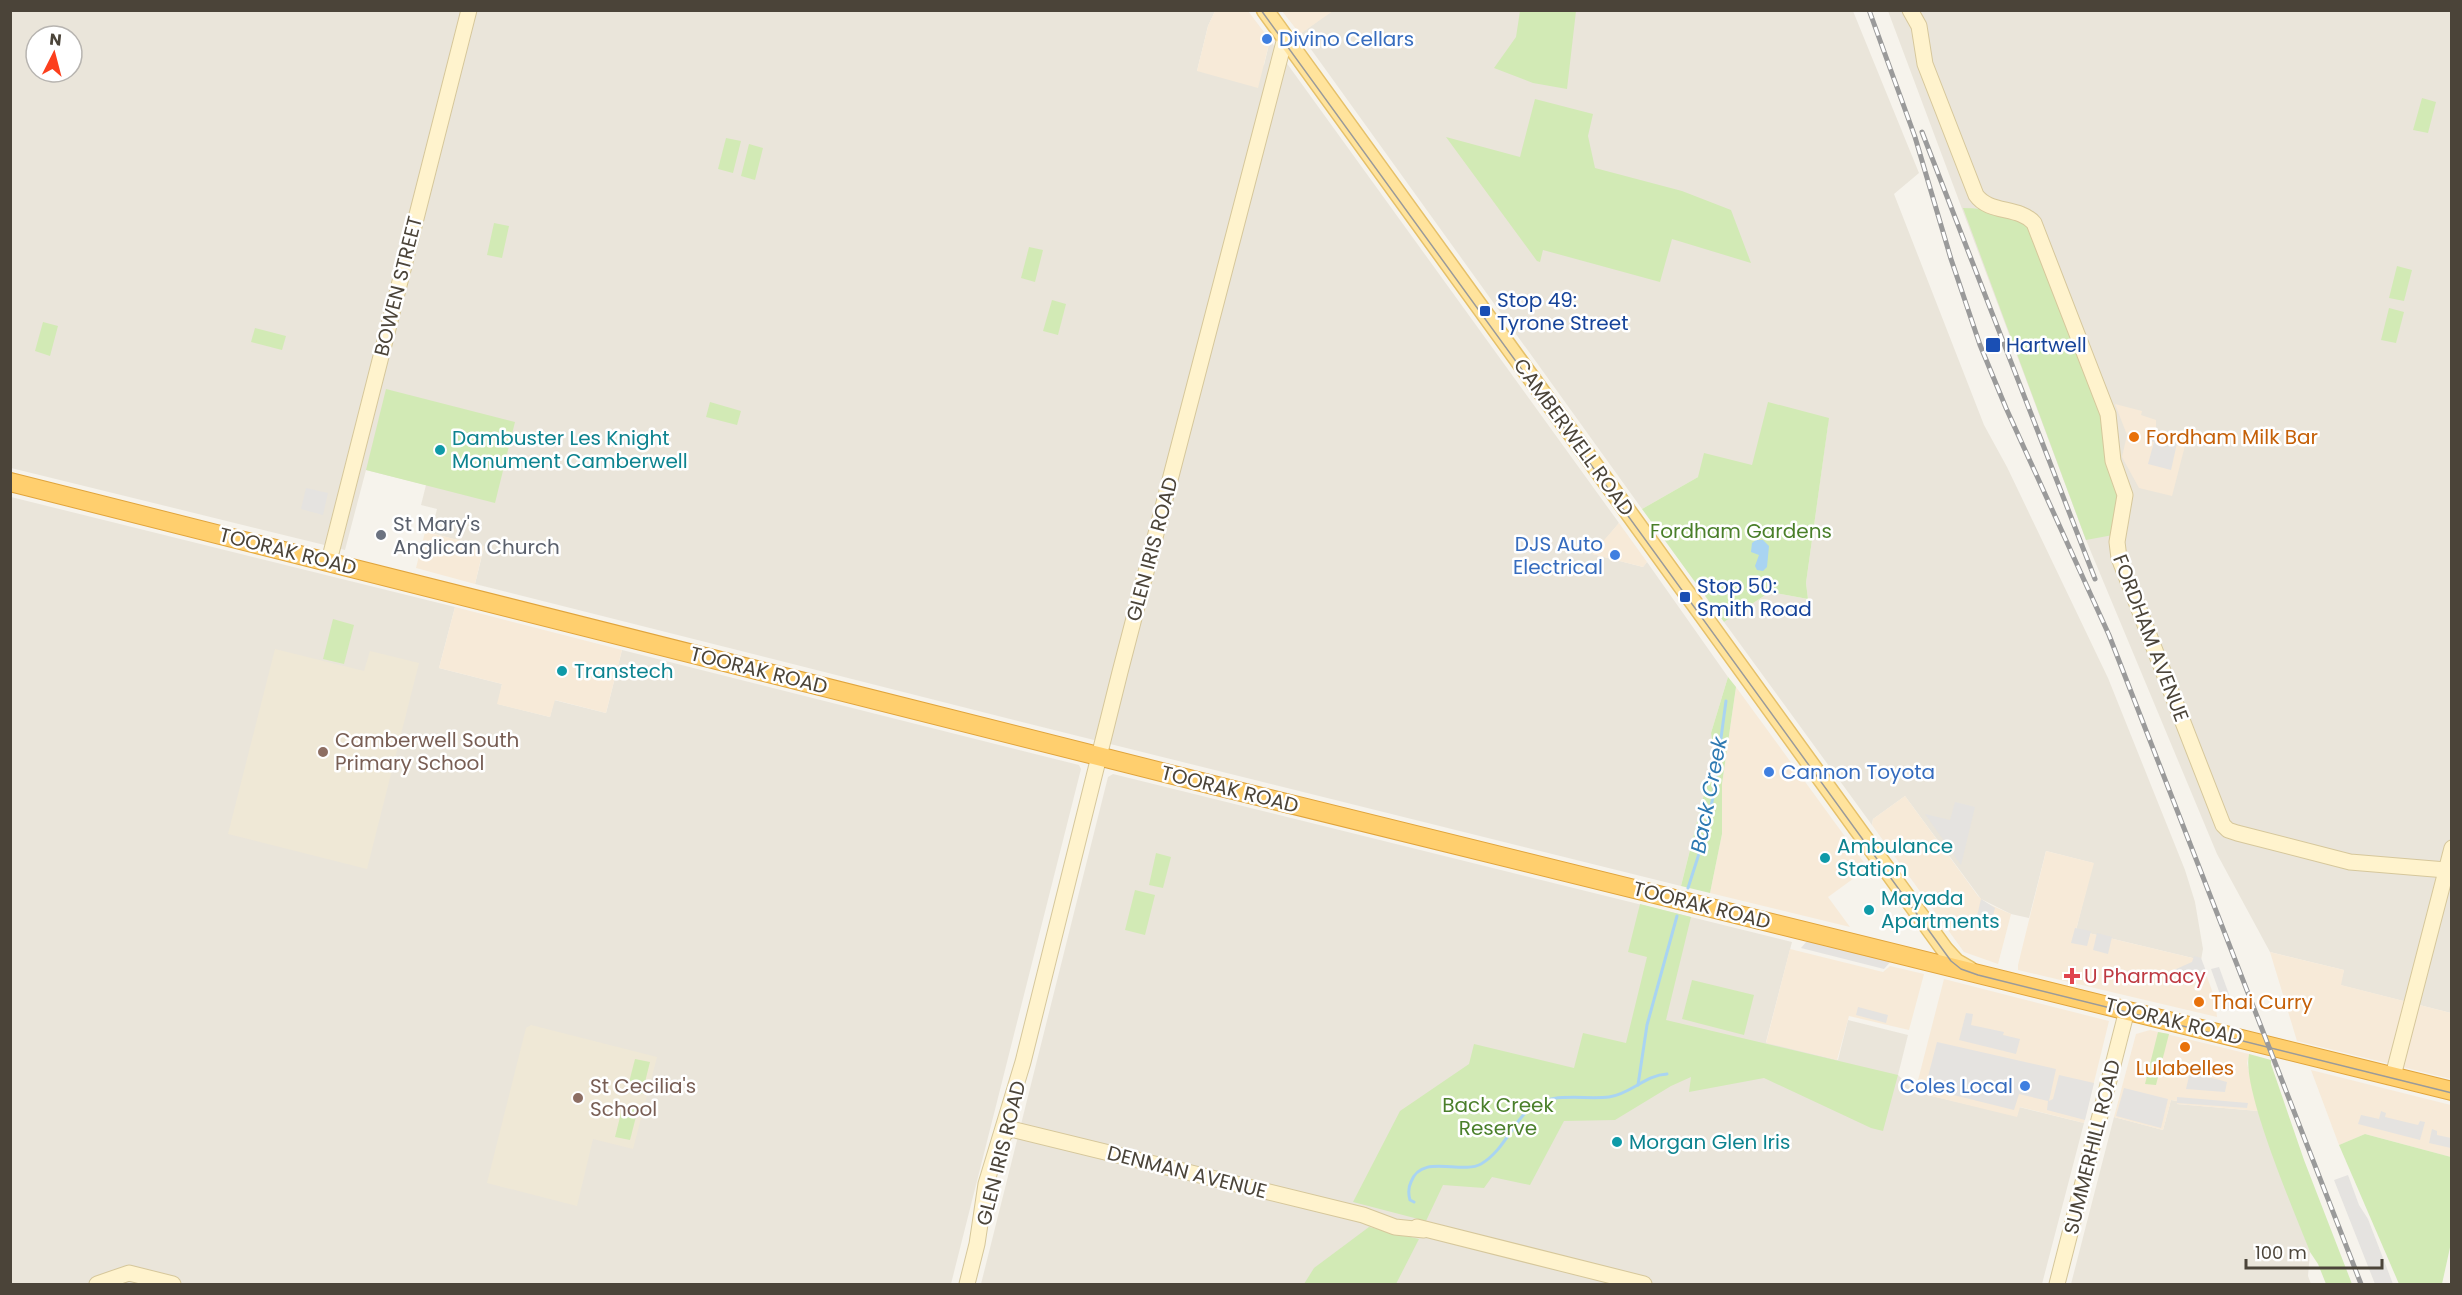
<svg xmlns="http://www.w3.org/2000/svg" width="2462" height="1295" font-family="Poppins,sans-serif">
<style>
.residential{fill:#eae5da;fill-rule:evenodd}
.commercial{fill:#f7ead8}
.education{fill:#efe8d6}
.green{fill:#d2eab5}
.parking{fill:#e5e3e0}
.water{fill:#a9d4f2}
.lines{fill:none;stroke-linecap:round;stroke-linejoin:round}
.stream{stroke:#a9d4f2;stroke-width:3}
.secondary-casing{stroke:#d6c79b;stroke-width:17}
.primary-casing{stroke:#e6c16a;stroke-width:19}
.highway-casing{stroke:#e0a43c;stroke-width:20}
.secondary{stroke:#fff3cd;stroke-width:15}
.primary{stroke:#ffe39c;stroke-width:16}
.highway{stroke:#ffcf6e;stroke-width:18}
.tram{stroke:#9a9a9a;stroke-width:1.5}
.rail-casing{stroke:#9a9a9a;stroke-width:5}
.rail{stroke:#fff;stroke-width:3;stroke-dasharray:9;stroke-linecap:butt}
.shop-dot{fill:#3f7fe0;stroke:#fff;stroke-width:2}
.transit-dot{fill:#1a4fb4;stroke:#fff;stroke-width:2}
.food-dot{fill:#e8710a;stroke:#fff;stroke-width:2}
.culture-dot{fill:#0f9aa8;stroke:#fff;stroke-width:2}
.worship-dot{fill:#6b7280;stroke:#fff;stroke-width:2}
.education-dot{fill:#8d6e63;stroke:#fff;stroke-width:2}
.health-dot{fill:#e0444e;stroke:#fff;stroke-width:2}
.labels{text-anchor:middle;stroke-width:5;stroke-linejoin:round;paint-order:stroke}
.shop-label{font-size:20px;fill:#366cbe;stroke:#fff;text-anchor:start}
.street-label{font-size:20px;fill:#4b4439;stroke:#fff}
.transit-label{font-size:20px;fill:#164399;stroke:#fff;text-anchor:start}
.food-label{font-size:20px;fill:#c56008;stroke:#fff;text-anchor:start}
.culture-label{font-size:20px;fill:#0d838f;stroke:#fff;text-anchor:start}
.worship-label{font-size:20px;fill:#5b616d;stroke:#fff;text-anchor:start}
.park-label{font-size:20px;fill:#4a7f2a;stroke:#fff}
.education-label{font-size:20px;fill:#785e54;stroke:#fff;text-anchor:start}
.health-label{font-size:20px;fill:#be3a42;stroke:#fff;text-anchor:start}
.water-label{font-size:21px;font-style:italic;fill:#2e7ab2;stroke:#fff}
</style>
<rect width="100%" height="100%" fill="#f6f3ec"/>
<!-- residential -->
<g class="residential">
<polygon points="1333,10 1853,11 1919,173 1894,194 1984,425 2007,467 2108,678 2185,870 2195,902 2203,949 2201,960 2076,930 2093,863 2046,851 2029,918 2011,914 1981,899 1905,796 1873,819 1872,825 1724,622 1770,592 1808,599 1806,583 1828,424 1752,465 1698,477 1642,509 1300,34"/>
<path d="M 11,11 L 1215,11 L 1208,26 L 1197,71 L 1264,65 L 1270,40 L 1619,523 L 1593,554 L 1643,567 L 1647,562 L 1728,677 L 1711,733 L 1714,754 L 1681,886 L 1074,735 L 475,584 L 484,547 L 431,533 L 437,509 L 421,505 L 426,485 L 366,470 L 345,550 L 11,468 ZM 36,36 L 72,36 L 72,72 L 36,72 Z"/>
<polygon points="1888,11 2451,11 2451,1013 2340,985 2344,970 2270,952 2217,854 2086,540"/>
<polygon points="11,497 455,607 439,668 502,684 498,704 550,717 554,700 606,713 622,650 1079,765 1081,769 951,1284 11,1284"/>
<polygon points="1113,774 1792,942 1766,1042 1838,1060 1848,1020 1908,1035 1898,1075 1915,1092 2017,1116 2019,1107 2084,1123 2042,1284 981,1284 1108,777"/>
<polygon points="2171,1100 2177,1101 2177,1104 2258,1111 2310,1252 2308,1276 2311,1284 2071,1284 2114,1117 2163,1130"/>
</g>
<!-- commercial -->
<g class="commercial">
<polygon points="1215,11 1248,11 1270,40 1258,88 1197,71 1208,26"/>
<polygon points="1282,11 1333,11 1300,34"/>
<polygon points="2115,404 2142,411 2141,415 2156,420 2156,430 2187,438 2172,496 2139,488 2122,457 2127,435"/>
<polygon points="1619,523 1647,562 1643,567 1592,554"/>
<polygon points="425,532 484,546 475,584 416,568"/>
<polygon points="455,607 622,650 606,713 555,700 550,717 497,704 502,684 439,668"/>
<polygon points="1736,687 1868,868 1828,897 1850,927 1710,893 1722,834 1722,784"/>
<polygon points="1905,796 1978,896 1986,903 2011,914 1998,964 1964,952 1872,825 1873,819"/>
<polygon points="2046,851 2094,863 2076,930 2201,960 2215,999 2217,1017 2018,970 2018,965"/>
<polygon points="1790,949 1883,972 1890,966 1924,974 1909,1030 1849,1016 1837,1060 1766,1043"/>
<polygon points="2270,952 2344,970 2341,985 2451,1013 2451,1079 2297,1041"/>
<polygon points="1944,979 2109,1021 2084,1123 2020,1107 2017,1117 1915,1092"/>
<polygon points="2150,1030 2249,1054 2247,1063 2258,1111 2177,1104 2177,1101 2171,1100 2163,1130 2114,1117 2136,1034"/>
<polygon points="2311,1070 2451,1105 2451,1157 2365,1134 2339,1145"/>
</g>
<!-- education -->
<g class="education">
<polygon points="275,649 364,671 370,651 419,663 367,869 228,834"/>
<polygon points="531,1025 657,1057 633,1149 593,1139 577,1206 487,1183 526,1028"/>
</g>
<!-- green -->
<g class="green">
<polygon points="1520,11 1576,11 1567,89 1533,83 1494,68 1516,37"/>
<polygon points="2422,98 2436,102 2428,133 2413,130"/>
<polygon points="1535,99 1593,114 1588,136 1595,168 1682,191 1731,210 1751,263 1672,239 1660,282 1543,250 1540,262 1537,261 1446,137 1520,157"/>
<polygon points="726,138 741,141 733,173 718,169"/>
<polygon points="749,144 763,148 755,180 741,176"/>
<path d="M 1963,208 C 1987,208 2009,213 2029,226 L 2099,402 L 2118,491 L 2113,535 L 2086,540 Z"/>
<polygon points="494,223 509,226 502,258 487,255"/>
<polygon points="1029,247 1043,250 1035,282 1021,278"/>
<polygon points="2397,266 2412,270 2404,301 2389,298"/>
<polygon points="1052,300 1066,304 1058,335 1043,331"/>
<polygon points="2389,308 2404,312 2396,343 2381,340"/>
<polygon points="43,322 58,326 50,356 35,351"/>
<polygon points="255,328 286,336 282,350 251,342"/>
<polygon points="386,389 515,422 495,503 366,470"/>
<polygon points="710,402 741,411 737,425 706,417"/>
<polygon points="1768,402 1829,418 1806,583 1808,599 1770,592 1724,622 1642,509 1698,477 1704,453 1752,465"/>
<polygon points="333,619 354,625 344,664 323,659"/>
<polygon points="1728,677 1736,687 1722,784 1722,834 1710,893 1681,886 1714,754 1711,733"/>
<polygon points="1156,853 1171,857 1163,888 1149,885"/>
<polygon points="1135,890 1155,895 1145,935 1125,930"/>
<polygon points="1640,904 1691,917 1666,1020 1898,1075 1883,1131 1871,1128 1764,1078 1689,1092 1691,1077 1671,1086 1615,1120 1564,1121 1530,1185 1492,1177 1484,1188 1443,1185 1426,1221 1353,1202 1400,1111 1469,1064 1474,1044 1574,1068 1583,1033 1626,1043 1647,957 1628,952"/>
<polygon points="1692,980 1754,995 1744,1035 1682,1019"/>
<polygon points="2158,1032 2169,1034 2156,1085 2145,1084"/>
<path d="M 2249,1054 L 2271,1060 L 2271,1064 L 2304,1160 L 2352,1284 L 2326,1284 L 2318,1264 L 2310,1252 C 2295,1213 2241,1089 2249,1054 Z"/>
<polygon points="635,1059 650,1062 642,1094 627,1090"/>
<polygon points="623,1105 638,1109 630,1140 615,1137"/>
<polygon points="2365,1134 2451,1157 2451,1243 2442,1284 2399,1284 2339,1145"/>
<polygon points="1369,1227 1419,1239 1396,1284 1304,1284 1314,1268"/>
</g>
<!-- parking -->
<g class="parking">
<polygon points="2152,433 2174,439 2177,443 2171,470 2148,464 2154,442 2150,441"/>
<polygon points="306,488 328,493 323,515 301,509"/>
<polygon points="1955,802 1975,807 1961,865 1925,814 1950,820"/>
<polygon points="1981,899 1995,908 1992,920 1977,916"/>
<polygon points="2075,928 2091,931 2087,946 2071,943"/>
<polygon points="2097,933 2112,937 2108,954 2093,950"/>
<polygon points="1807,941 1891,961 1884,969 1801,948"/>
<polygon points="2194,956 2201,958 2206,971 2193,981 2173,976 2174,970 2192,962"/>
<polygon points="2219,967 2234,1008 2226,1011 2211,969"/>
<polygon points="1858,1007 1888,1015 1886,1023 1856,1015"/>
<polygon points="1966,1013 1973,1014 1971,1025 2004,1032 2003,1035 2020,1039 2016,1054 1959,1040"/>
<polygon points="1937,1042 2056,1069 2049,1101 2053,1099 2059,1075 2094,1083 2085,1120 2047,1110 2048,1101 2019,1094 2014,1110 1925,1088"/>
<polygon points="2190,1072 2227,1082 2225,1092 2186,1089"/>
<polygon points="2124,1088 2168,1099 2161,1128 2116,1116"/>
<polygon points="2177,1097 2248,1103 2247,1108 2177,1103"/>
<polygon points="2381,1111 2386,1113 2385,1117 2418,1125 2420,1121 2425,1122 2420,1140 2358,1124 2361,1115 2379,1119"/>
<polygon points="2432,1129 2437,1131 2437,1135 2451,1138 2451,1148 2429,1143"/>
<polygon points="2348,1175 2359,1205 2368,1219 2393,1284 2375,1284 2334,1180"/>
</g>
<!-- water -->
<polygon class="water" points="1756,540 1763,540 1769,546 1767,567 1763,571 1757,570 1755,566 1759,555 1751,552 1752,543"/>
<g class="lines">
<!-- stream -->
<g class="stream">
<polyline points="1688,888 1705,835 1713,797 1726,701"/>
<polyline points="1638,1085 1647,1025 1677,916"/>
<path d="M 1414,1202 L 1410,1200 C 1408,1193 1408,1188 1411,1182 C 1421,1153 1461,1175 1481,1164 C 1503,1151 1511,1126 1529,1109 C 1549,1091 1584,1100 1609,1097 C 1631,1094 1645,1075 1667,1074"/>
</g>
<!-- secondary casing -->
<g class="secondary-casing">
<g id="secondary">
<path d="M 1910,10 L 1919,26 L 1925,64 L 1976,195 C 1989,214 2019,206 2034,223 L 2108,414 L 2113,461 L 2125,495 L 2117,542 L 2119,558 L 2223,825 L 2228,830 L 2237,833 L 2350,862 L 2446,870"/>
<polyline points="329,561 469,10"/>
<polyline points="2393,1076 2452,848"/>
<polyline points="1001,1142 1004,1134 1011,1129 1363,1215 1395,1227 1424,1230"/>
<polyline points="1417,1227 1644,1284"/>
<polyline points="97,1284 129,1273 173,1284"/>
<polyline points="967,1284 977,1244 986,1184 1023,1062 1120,672 1285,38"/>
<polyline points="2057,1284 2127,1010"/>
</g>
</g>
<!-- primary casing -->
<g class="primary-casing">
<polyline id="primary" points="1265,10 1945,950 1956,962 1970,970"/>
</g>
<!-- highway casing -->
<g class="highway-casing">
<polyline id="highway" points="10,482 1213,785 2452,1091"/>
</g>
<!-- secondary -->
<use href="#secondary" class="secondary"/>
<!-- primary -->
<use href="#primary" class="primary"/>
<!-- highway -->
<use href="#highway" class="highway"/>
<!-- tram -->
<polyline class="tram" points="1261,10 1951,961 1961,969 1978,975 2452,1093"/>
<!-- rail casing -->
<g class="rail-casing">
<g id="rail">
<polyline points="1869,10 1915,137 1951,259 1980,345 2006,408 2109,635 2361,1284"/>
<polyline points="1922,132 2095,579"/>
</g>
</g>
<!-- rail -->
<use href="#rail" class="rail"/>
</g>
<!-- markers -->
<g class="shop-dot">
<circle cx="1267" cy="39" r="6"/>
<circle cx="1615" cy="555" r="6"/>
<circle cx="1769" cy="772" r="6"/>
<circle cx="2025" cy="1086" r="6"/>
</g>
<g class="transit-dot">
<rect x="1479" y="305" width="12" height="12" rx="3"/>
<rect x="1985" y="337" width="16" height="16" rx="3"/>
<rect x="1679" y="591" width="12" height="12" rx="3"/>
</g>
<g class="food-dot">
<circle cx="2134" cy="437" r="6"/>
<circle cx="2199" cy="1002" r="6"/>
<circle cx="2185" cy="1047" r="6"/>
</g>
<g class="culture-dot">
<circle cx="440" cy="450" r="6"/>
<circle cx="562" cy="671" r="6"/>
<circle cx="1825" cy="858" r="6"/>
<circle cx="1869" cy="910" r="6"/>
<circle cx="1617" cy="1142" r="6"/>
</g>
<circle class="worship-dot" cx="381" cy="535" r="6"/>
<g class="education-dot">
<circle cx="323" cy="752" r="6"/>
<circle cx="578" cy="1098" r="6"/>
</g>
<path class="health-dot" d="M2069 967h6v6h6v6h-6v6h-6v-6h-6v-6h6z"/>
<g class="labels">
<!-- shop labels -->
<g class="shop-label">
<text x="1279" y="46">Divino Cellars</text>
<text x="1603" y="551" text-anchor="end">DJS Auto<tspan x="1603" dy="23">Electrical</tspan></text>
<text x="1781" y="779">Cannon Toyota</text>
<text x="2013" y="1093" text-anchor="end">Coles Local</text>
</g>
<!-- street labels -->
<g class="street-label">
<text transform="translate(398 286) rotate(-76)" y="7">BOWEN STREET</text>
<text transform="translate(1574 437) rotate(54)" y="7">CAMBERWELL ROAD</text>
<text transform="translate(1152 549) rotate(-75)" y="7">GLEN IRIS ROAD</text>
<text transform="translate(288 551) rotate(14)" y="7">TOORAK ROAD</text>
<text transform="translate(2151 638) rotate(69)" y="7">FORDHAM AVENUE</text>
<text transform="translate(759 670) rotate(14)" y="7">TOORAK ROAD</text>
<text transform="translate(1230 789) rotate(14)" y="7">TOORAK ROAD</text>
<text transform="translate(1702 905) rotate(14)" y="7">TOORAK ROAD</text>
<text transform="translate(2174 1021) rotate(14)" y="7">TOORAK ROAD</text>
<text transform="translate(2092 1147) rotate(-76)" y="7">SUMMERHILL ROAD</text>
<text transform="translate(1001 1153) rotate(-76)" y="7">GLEN IRIS ROAD</text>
<text transform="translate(1187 1172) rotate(14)" y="7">DENMAN AVENUE</text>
</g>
<!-- transit labels -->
<g class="transit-label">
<text x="1497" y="307">Stop 49:<tspan x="1497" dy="23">Tyrone Street</tspan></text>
<text x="2006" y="352">Hartwell</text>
<text x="1697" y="593">Stop 50:<tspan x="1697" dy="23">Smith Road</tspan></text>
</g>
<!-- food labels -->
<g class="food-label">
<text x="2146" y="444">Fordham Milk Bar</text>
<text x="2211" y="1009">Thai Curry</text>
<text x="2185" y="1075" text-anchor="middle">Lulabelles</text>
</g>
<!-- culture labels -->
<g class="culture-label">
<text x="452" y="445">Dambuster Les Knight<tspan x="452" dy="23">Monument Camberwell</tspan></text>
<text x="574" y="678">Transtech</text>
<text x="1837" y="853">Ambulance<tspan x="1837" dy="23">Station</tspan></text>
<text x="1881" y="905">Mayada<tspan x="1881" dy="23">Apartments</tspan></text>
<text x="1629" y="1149">Morgan Glen Iris</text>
</g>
<!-- worship labels -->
<g class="worship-label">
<text x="393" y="531">St Mary's<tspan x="393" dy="23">Anglican Church</tspan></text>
</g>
<!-- park labels -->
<g class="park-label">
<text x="1741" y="538">Fordham Gardens</text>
<text x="1498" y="1112">Back Creek<tspan x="1498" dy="23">Reserve</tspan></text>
</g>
<!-- education labels -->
<g class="education-label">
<text x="335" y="747">Camberwell South<tspan x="335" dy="23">Primary School</tspan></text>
<text x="590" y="1093">St Cecilia's<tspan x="590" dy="23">School</tspan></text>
</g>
<!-- health labels -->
<g class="health-label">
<text x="2084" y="983">U Pharmacy</text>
</g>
<!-- water labels -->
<g class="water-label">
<text transform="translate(1709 795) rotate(-79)" y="7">Back Creek</text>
</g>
</g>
<!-- border -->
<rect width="2462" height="1295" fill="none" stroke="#4b4439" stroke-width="24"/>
<!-- north arrow -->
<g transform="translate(54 54) rotate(6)"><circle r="28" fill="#ffffff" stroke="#b7b4b0" stroke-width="1.5"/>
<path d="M0-4.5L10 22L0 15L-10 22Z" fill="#fc3f1d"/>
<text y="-9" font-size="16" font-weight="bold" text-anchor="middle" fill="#4b4439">N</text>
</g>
<!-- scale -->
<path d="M2246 1259v9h136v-9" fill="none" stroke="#4b4439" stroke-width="3"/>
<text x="2255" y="1259" font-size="18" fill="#4b4439" stroke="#ffffff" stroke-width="4.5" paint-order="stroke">100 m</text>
</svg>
